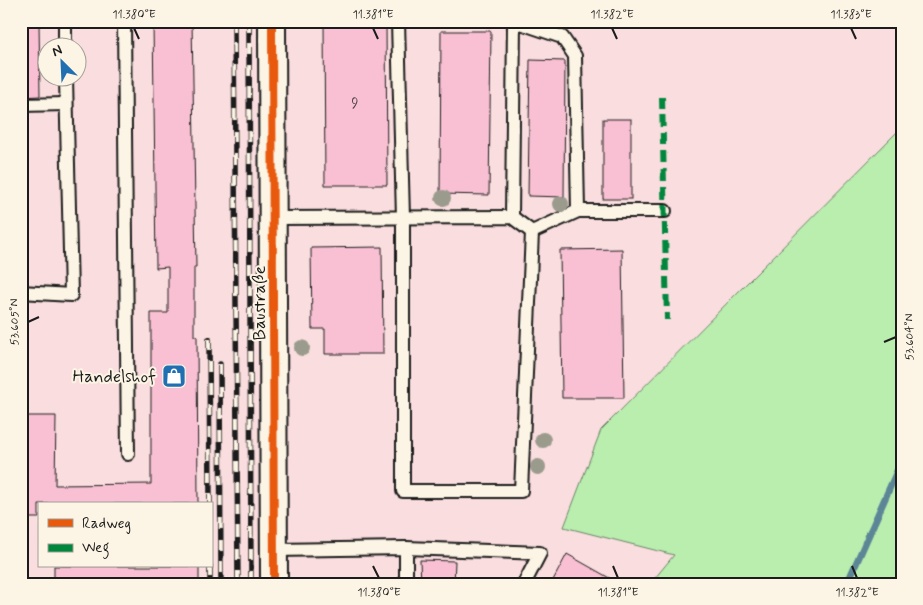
<svg xmlns="http://www.w3.org/2000/svg" width="923" height="605" font-family="Mynerve,sans-serif">
<style>
.built{fill:#faddde;fill-rule:evenodd}
.green{fill:#b9eeaf;stroke:#6a8566}
.lines{fill:none;stroke-linecap:round;stroke-linejoin:round}
.stream{stroke:#5b8596;stroke-width:7}
.building{fill:#f9c0d4;stroke:#1c1c1c}
.lane-casing{stroke:#1c1c1c;stroke-width:16}
.street-casing{stroke:#1c1c1c;stroke-width:30}
.lane{stroke:#fcf5e5;stroke-width:12}
.street{stroke:#fcf5e5;stroke-width:26}
.rail-casing{stroke:#1c1c1c;stroke-width:5.5}
.rail{stroke:#fcf5e5;stroke-width:4;stroke-dasharray:11;stroke-linecap:butt}
.quiet{stroke:#00873e;stroke-width:6;stroke-dasharray:12 6;stroke-linecap:butt}
.cycleway-casing{stroke:#fcf5e5;stroke-width:11}
.cycleway{stroke:#e8590c;stroke-width:8}
.tree{fill:#9a9b8d}
.ticks{fill:none;stroke:#1c1c1c;stroke-width:2}
.labels{text-anchor:middle;stroke-width:4;stroke-linejoin:round;paint-order:stroke}
.number-label{font-size:15px;fill:#53454a}
.street-label{font-size:18px;fill:#1c1c1c;stroke:#fcf5e5}
.poi-label{font-size:18px;fill:#1c1c1c;stroke:#fcf5e5;text-anchor:end}
.neatline{fill:none;stroke:#1c1c1c;stroke-width:2}
.ticks-label{font-size:12px;text-anchor:middle;fill:#1c1c1c}
</style>
<rect width="100%" height="100%" fill="#fbeae2"/>
<filter id="ink" filterUnits="userSpaceOnUse"><feTurbulence type="fractalNoise" baseFrequency=".02" numOctaves="2"/><feDisplacementMap in="SourceGraphic" scale="10" xChannelSelector="R" yChannelSelector="G"/><feConvolveMatrix kernelMatrix="1 2 1 2 8 2 1 2 1" color-interpolation-filters="sRGB"/></filter>
<g filter="url(#ink)">
<!-- built -->
<path class="built" d="M 21,21 L 902,21 L 902,127 L 601,430 L 675,555 L 650,584 L 21,584 ZM 48,48 L 78,48 L 78,78 L 48,78 ZM 39,504 L 211,504 L 211,566 L 39,566 Z"/>
<!-- green -->
<polygon class="green" points="902,127 902,584 650,584 674,555 564,527 601,430"/>
<g class="lines">
<!-- stream -->
<polyline class="stream" points="847,584 902,460"/>
</g>
<!-- building -->
<g class="building">
<polygon points="21,21 39,21 40,96 21,97"/>
<polygon points="153,21 192,21 196,267 194,267 194,336 197,336 198,504 39,504 39,518 21,518 21,416 56,416 55,485 151,484 151,313 168,313 168,267 156,268"/>
<polygon points="324,21 386,21 387,185 325,185"/>
<polygon points="441,31 491,31 489,195 440,194"/>
<polygon points="530,60 565,61 564,197 528,196"/>
<rect x="603" y="119" width="28" height="80"/>
<polygon points="382,247 383,354 325,354 325,329 312,329 311,248"/>
<polygon points="622,249 624,398 562,398 560,250"/>
<polygon points="567,554 620,584 551,584"/>
<polygon points="420,560 455,561 454,584 421,584"/>
<rect x="54" y="566" width="145" height="18"/>
</g>
<g class="lines">
<!-- lane casing -->
<g class="lane-casing">
<g id="lane">
<polyline points="65,21 65,48"/>
<polyline points="124,21 128,454"/>
<polyline points="398,21 403,218 403,491 521,491 532,232"/>
<polyline points="515,21 562,37 575,56 578,211"/>
<polyline points="21,105 66,104"/>
<polyline points="512,217 514,21"/>
<polyline points="273,218 512,217 532,232 578,211 665,211"/>
<polyline points="21,292 71,295 66,78"/>
<polyline points="406,548 540,553 524,584"/>
<polyline points="274,550 406,548 406,584"/>
</g>
</g>
<!-- street casing -->
<g class="street-casing">
<polyline id="street" points="272,21 274,584"/>
</g>
<!-- lane -->
<use href="#lane" class="lane"/>
<!-- street -->
<use href="#street" class="street"/>
<!-- rail casing -->
<g class="rail-casing">
<g id="rail">
<polyline points="234,21 238,584"/>
<polyline points="249,21 251,584"/>
<polyline points="209,339 210,504"/>
<polyline points="220,364 221,584"/>
<polyline points="210,566 210,584"/>
</g>
</g>
<!-- rail -->
<use href="#rail" class="rail"/>
<!-- quiet -->
<polyline class="quiet" points="662,97 667,320"/>
<!-- cycleway casing -->
<g class="cycleway-casing">
<polyline id="cycleway" points="272,21 274,584"/>
</g>
<!-- cycleway -->
<use href="#cycleway" class="cycleway"/>
</g>
<!-- trees -->
<g class="tree">
<circle cx="443" cy="198" r="8"/>
<circle cx="561" cy="204" r="8"/>
<circle cx="302" cy="348" r="8"/>
<circle cx="543" cy="440" r="8"/>
<circle cx="538" cy="467" r="8"/>
</g>
</g>
<!-- ticks -->
<path class="ticks" d="M 134,28 L 139,39M 373,28 L 378,39M 612,28 L 617,39M 851,28 L 856,39M 28,322 L 39,317M 884,342 L 896,337M 373,566 L 379,578M 613,566 L 618,578M 852,566 L 857,578"/>
<!-- icons -->
<defs>
<g id="shop-square" transform="scale(1.25)"><rect x="-9" y="-9" width="18" height="18" rx="4" fill="#1f6fb2" stroke="#fcf5e5"/><path d="M-5-2.5h2.3a2.7 3.5 0 0 1 5.4 0H5L5.5 6h-11ZM-1.5-2.5h3a1.5 2.3 0 0 0-3 0Z" fill="#fff"/></g>
</defs>
<g fill-rule="evenodd">
<use href="#shop-square" x="174" y="376"/>
</g>
<g class="labels">
<!-- number labels -->
<g class="number-label">
<text x="355" y="108">9</text>
</g>
<!-- street labels -->
<g class="street-label">
<text transform="translate(259 303) rotate(-90)" y="6">Baustraße</text>
</g>
<!-- poi labels -->
<g class="poi-label">
<text x="156" y="382">Handelshof</text>
</g>
</g>
<!-- margin -->
<rect width="923" height="605" fill="none" stroke="#fcf5e5" stroke-width="55"/>
<!-- legend -->
<rect x="38" y="502" width="175" height="65" fill="#fcf5e5" stroke="#a29e95"/>
<rect x="48" y="519" width="25" height="8" fill="#e8590c" stroke="#a29e95"/>
<text x="82" y="528" font-size="15" fill="#1c1c1c">Radweg</text>
<rect x="48" y="544" width="25" height="8" fill="#00873e" stroke="#a29e95"/>
<text x="82" y="552" font-size="15" fill="#1c1c1c">Weg</text>
<!-- north arrow -->
<g transform="translate(62 62) rotate(336)"><circle r="24" fill="#fcf5e5" stroke="#a29e95"/>
<path d="M0-4L9 19L0 12L-9 19Z" fill="#1f6fb2"/>
<text y="-8" font-size="14" font-weight="bold" text-anchor="middle" fill="#1c1c1c">N</text>
</g>
<rect x="28" y="28" width="868" height="550" class="neatline"/>
<g class="ticks-label">
<text x="134" y="18">11.380°E</text>
<text x="373" y="18">11.381°E</text>
<text x="612" y="18">11.382°E</text>
<text x="851" y="18">11.383°E</text>
<text transform="translate(14 322) rotate(-90)" y="4">53.605°N</text>
<text transform="translate(909 337) rotate(-90)" y="4">53.604°N</text>
<text x="379" y="596">11.380°E</text>
<text x="618" y="596">11.381°E</text>
<text x="857" y="596">11.382°E</text>
</g>
</svg>
